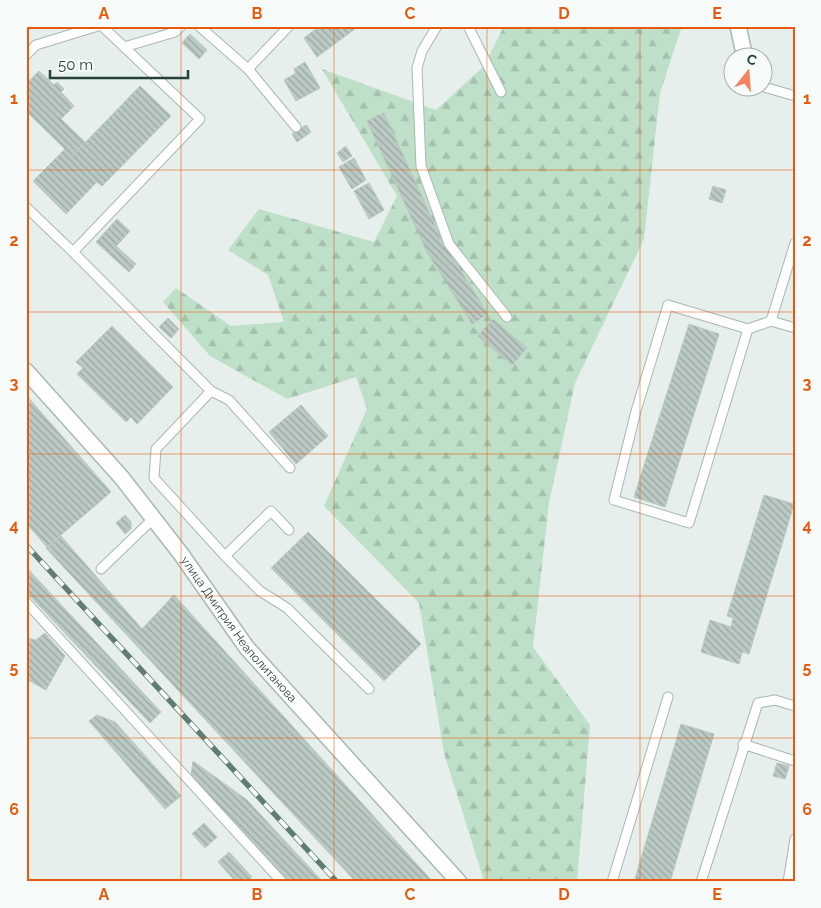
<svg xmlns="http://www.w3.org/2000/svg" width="821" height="908" font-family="Raleway,sans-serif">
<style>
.forest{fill:url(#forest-firs)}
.building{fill:url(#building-back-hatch);stroke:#b8c9c2}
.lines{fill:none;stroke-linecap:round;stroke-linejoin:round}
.lane-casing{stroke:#a8b8b2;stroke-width:11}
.street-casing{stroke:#a8b8b2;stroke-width:18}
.lane{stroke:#fff;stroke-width:9}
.street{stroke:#fff;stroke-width:15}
.rail-casing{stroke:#5f7d75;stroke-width:5.5}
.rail{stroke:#f7fbf9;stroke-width:4;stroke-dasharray:11;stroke-linecap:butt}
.grid{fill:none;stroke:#e8590c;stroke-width:1;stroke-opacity:0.55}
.labels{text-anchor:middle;stroke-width:4;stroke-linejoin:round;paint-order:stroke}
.street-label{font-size:12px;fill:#24423a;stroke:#f7fbf9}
.neatline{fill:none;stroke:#e8590c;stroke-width:2}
.grid-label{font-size:16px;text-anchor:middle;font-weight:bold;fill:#e8590c}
</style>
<defs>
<pattern id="forest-firs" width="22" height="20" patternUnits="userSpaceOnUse" patternTransform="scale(1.25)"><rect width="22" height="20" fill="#bfe0c8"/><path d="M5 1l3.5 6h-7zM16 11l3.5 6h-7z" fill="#a4c1ad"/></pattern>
<pattern id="building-back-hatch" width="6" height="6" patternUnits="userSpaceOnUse" patternTransform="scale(1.25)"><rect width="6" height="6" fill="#bbcac4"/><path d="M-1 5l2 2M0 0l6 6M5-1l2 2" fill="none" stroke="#98a6a0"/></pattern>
</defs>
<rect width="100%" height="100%" fill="#e6efeb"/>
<!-- forest -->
<polygon class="forest" points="504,26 682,26 660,93 644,239 575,383 549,503 533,647 590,725 577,882 484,881 444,753 419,603 324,506 367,409 356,377 287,399 210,356 163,302 176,288 231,326 284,322 268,275 228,250 259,209 374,242 397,196 322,69 436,110 484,66"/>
<!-- building -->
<g class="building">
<polygon points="320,26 359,26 317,57 304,38"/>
<polygon points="190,34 207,50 199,59 182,43"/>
<polygon points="305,62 320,88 296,101 284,80 296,73 294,69"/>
<polygon points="39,71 54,85 57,82 64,89 61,92 74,106 61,119 85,142 72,156 26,111 26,84"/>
<polygon points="140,86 171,116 102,186 97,182 66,214 33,181 65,149 72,156"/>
<polygon points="384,113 442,241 488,314 472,324 427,252 367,121"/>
<polygon points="306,125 311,132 297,142 292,134"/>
<polygon points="346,146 352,156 343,162 337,153"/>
<polygon points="354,158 366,180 352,189 339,167"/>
<polygon points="369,183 384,210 369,219 354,191"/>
<polygon points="713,186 726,190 722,203 709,199"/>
<polygon points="117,219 130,231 109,254 96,242"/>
<polygon points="116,246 136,264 129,272 109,254"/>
<polygon points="168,318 179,329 171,338 159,327"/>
<polygon points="493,319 527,348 512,365 478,336"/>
<polygon points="689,324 719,334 665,507 634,497"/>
<polygon points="112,326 173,387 137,424 131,417 126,422 77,374 83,368 76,362"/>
<polygon points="26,395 111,492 47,547 26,523"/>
<polygon points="301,405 328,436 296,464 269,432"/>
<polygon points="764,495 794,504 749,654 742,652 739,664 701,652 710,620 731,627 733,618 727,616"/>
<polygon points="125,515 131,522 131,529 125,534 116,523"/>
<polygon points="308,532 421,644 384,681 271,568"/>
<polygon points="61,536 142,629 174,595 433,882 356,882 46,548"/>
<polygon points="26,567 161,712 150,723 26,592"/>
<polygon points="45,633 65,656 46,690 26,679 26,638 36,640"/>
<polygon points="97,715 115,722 181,796 165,809 89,721"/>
<polygon points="681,724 714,734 702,774 670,882 634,882"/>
<polygon points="193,761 247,800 323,882 290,882 191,776"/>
<polygon points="777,763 789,766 785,779 773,776"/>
<polygon points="204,823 217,837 205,848 192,834"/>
<polygon points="229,852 252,877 247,882 236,882 218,862"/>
</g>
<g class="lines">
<!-- lane casing -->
<g class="lane-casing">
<g id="lane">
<polyline points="102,26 200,119 73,252 211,391 156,449 154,478 225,556 260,591 287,608 369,689"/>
<polyline points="199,26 248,69 289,26"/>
<polyline points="437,26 422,51 417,68 421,166 449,244 507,317"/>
<polyline points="468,26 501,92"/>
<polyline points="124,47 175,32 181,26"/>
<polyline points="26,55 36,45 98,26"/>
<polyline points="248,69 296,127"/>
<polyline points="764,87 795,96"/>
<polyline points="26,207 73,252"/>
<polyline points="771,321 795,328"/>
<polyline points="748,329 668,305 636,411 614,500 689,523 748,329 771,321 795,243"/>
<polyline points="211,391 229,400 290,468"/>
<polyline points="225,556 271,511 289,530"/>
<polyline points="101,569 154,518"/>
<polyline points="26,602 282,882"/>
<polyline points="743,744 795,761"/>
<polyline points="612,882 668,697"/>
<polyline points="701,882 758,703 775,700 795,706"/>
<polyline points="788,882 795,839"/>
</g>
</g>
<!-- street casing -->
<g class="street-casing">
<g id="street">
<polyline points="738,26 745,58"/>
<path id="s1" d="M 26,371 L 122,478 L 181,554 L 247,648 L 459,882"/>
</g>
</g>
<!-- lane -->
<use href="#lane" class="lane"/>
<!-- street -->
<use href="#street" class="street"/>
<!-- rail casing -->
<g class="rail-casing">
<polyline id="rail" points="26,545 337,882"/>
</g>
<!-- rail -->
<use href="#rail" class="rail"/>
</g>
<!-- grid -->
<path class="grid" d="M 181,26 L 181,882M 334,26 L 334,882M 487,26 L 487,882M 640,26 L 640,882M 26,170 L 795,170M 26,312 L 795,312M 26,454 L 795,454M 26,596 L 795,596M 26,738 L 795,738"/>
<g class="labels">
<!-- street labels -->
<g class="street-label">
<text dy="4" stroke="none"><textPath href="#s1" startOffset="335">улица Дмитрия Неаполитанова</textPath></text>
</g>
</g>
<!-- border -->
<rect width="821" height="908" fill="none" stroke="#f7fbf9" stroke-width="55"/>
<!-- north arrow -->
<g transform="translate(748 72) rotate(17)"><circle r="24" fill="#f7fbf9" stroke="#a3b1ad"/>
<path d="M0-4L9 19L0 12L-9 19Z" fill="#f4845f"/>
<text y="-8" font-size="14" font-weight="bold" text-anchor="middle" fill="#24423a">С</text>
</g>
<!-- scale -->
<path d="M50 70v8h138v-8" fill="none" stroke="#24423a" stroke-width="2.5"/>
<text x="58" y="70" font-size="15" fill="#24423a" stroke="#f7fbf9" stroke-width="4" paint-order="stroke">50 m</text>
<rect x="28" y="28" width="766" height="852" class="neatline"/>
<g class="grid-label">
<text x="104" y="19">A</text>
<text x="257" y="19">B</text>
<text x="410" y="19">C</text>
<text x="564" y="19">D</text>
<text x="717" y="19">E</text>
<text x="14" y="104">1</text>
<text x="807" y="104">1</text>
<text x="14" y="246">2</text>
<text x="807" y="246">2</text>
<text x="14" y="389">3</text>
<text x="807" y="389">3</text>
<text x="14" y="531">4</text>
<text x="807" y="531">4</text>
<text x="14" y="673">5</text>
<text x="807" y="673">5</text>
<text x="14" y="815">6</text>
<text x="807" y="815">6</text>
<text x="104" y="900">A</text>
<text x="257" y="900">B</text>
<text x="410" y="900">C</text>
<text x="564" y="900">D</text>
<text x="717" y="900">E</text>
</g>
</svg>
